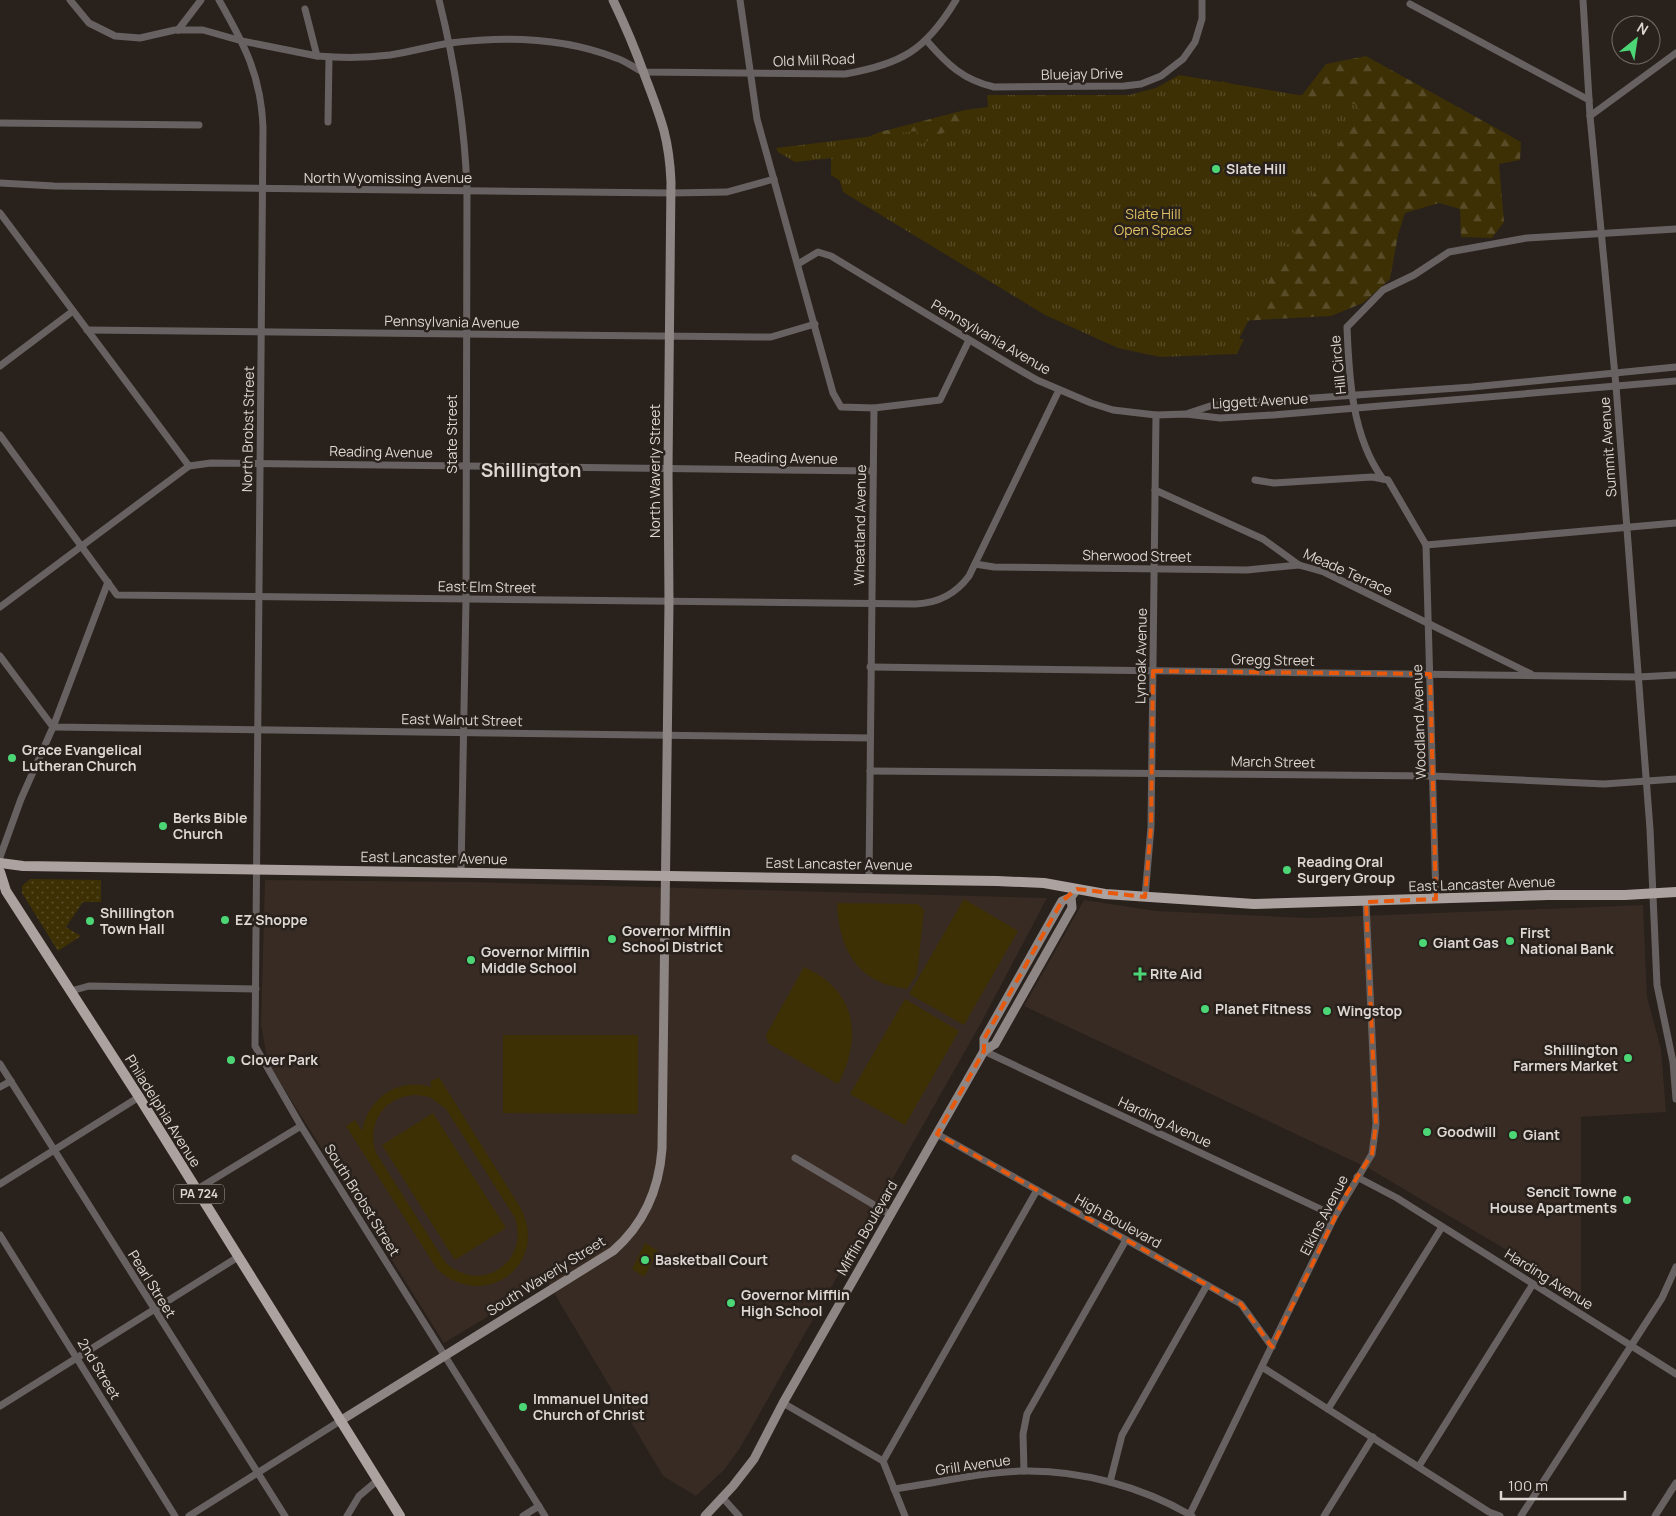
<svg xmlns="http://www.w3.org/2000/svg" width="1676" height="1516" font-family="Manrope,sans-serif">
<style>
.built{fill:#382b23}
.grass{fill:url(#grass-dots)}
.forest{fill:url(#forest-firs)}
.park{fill:url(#park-tufts)}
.pitch{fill:#3c3004;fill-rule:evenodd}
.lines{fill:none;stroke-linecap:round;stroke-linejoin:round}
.street{stroke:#676261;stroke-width:7}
.secondary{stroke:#8e8684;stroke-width:9}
.primary{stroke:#aca29f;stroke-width:10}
.marked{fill:none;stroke:#e8590c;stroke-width:4;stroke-dasharray:10 6;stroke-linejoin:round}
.poi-dot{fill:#4cd676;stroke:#29211c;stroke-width:2}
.labels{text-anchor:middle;stroke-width:5;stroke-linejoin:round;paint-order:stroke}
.shield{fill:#29211c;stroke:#a7a09d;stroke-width:1}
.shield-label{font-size:12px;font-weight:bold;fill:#ddd7d4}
.street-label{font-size:14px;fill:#ddd7d4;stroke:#29211c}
.poi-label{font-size:14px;font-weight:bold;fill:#ddd7d4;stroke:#29211c;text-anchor:start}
.park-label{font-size:14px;fill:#dfc062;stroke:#29211c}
.district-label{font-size:19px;font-weight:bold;fill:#ddd7d4;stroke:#29211c}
</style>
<defs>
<pattern id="grass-dots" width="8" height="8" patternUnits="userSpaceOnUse" patternTransform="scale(1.25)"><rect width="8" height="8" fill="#3c3004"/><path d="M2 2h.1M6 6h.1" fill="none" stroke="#584d28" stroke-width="1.8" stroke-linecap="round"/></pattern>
<pattern id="forest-firs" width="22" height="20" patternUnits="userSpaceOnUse" patternTransform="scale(1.25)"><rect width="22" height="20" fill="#3c3004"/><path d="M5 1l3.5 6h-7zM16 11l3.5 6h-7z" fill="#584d28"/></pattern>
<pattern id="park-tufts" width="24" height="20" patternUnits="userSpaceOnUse" patternTransform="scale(1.25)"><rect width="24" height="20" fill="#3c3004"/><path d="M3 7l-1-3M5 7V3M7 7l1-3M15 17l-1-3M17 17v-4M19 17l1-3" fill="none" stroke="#584d28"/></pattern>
</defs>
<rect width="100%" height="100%" fill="#29211c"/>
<!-- built -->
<g class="built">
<polygon points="265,880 471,882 1047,898 981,1023 740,1448 724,1470 696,1496 663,1476 547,1281 444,1343 268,1063 261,1025"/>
<polygon points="1084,900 1156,911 1309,918 1643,905 1647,997 1661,1049 1666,1112 1581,1117 1581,1294 1370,1169 1024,1006"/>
</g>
<!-- grass -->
<polygon class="grass" points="30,879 101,880 101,902 83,902 66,927 81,936 58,951 22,893 22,886"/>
<!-- forest -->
<polygon class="forest" points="1366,56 1521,142 1520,160 1499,164 1504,222 1492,238 1461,237 1460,209 1439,203 1405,213 1398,235 1390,279 1363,303 1331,316 1108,328 979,269 831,175 831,152 880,132 965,110 1019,103 1175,97 1223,81 1263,97 1302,95 1326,64"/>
<!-- park -->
<polygon class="park" points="1179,75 1359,105 1239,339 1244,339 1237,354 1160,357 1118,348 1045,315 843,192 833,158 795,162 778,152 776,148 916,131 921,144 983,113 988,106 987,95 1129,95 1156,88"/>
<!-- pitch -->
<g class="pitch">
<polygon points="964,899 1018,931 964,1025 909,994"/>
<path d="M 837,903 L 918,904 L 924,910 L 917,974 L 907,989 C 898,987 888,986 880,982 C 848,968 838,934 837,903 Z"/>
<path d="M 804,967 C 856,990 863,1037 838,1084 L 768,1043 L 766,1035 Z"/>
<polygon points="905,999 959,1031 905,1125 850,1094"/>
<polygon points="503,1035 638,1035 638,1114 503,1113"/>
<path d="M 439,1077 L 520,1207 C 551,1264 484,1313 437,1269 L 346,1126 L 355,1120 L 362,1131 C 369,1097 398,1077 432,1087 L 430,1082 ZM 417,1095 L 430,1097 L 446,1109 L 515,1218 C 530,1264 479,1295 445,1262 L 376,1153 C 366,1123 385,1095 417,1095 Z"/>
<polygon points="433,1113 506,1228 455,1260 382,1145"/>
<polygon points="645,1243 658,1251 644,1277 632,1269"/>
</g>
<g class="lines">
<!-- street -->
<g class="street">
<polyline points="70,0 89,23 115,36 140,38 175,30 203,30 242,41 317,56"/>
<path d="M 219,0 C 244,44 261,75 263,127 L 255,1046 L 301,1126 L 545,1516"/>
<path d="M 439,0 C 455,64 465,125 467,191 L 466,599 L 461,872"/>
<polyline points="740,0 757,119 833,393 841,407 874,408 940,400 969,340"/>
<polyline points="1583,0 1590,116 1616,386 1650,829 1657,985 1673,1062 1676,1099"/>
<polyline points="1410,4 1589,100"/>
<path d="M 305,9 L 317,56 C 341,58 366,58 390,55 C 410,52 430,46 450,43 C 506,36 563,37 616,58 C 626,61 634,68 643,72 L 845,74 C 902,64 926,50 956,0"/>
<polyline points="178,30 201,0"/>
<path d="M 927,41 C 947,64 963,80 994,87 L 1124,86 L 1141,84 L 1161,76 L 1183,59 L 1195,42 L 1202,19 L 1202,0"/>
<polyline points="1590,116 1676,53"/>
<polyline points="328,122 329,57"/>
<polyline points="0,123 199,125"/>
<polyline points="0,183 54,186 671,193 727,192 774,179"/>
<polyline points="0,213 189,466"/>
<polyline points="798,264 818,252 831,256 1011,365 1037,380 1091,403 1113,410 1156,415 1186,414 1220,418 1273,415 1676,381"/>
<polyline points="87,330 756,337 771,337 815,324"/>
<polyline points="0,366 73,311"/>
<polyline points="1189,413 1213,405 1472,387 1676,367"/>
<path d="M 0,435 L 117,595 L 916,604 C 938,603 955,595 969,576 L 1059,390"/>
<polyline points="1255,480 1274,483 1372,477 1383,479"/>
<polyline points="1155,490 1263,539 1299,565 1324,572 1531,674"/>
<polyline points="1426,545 1676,523"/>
<polyline points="975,564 994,567 1247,570 1299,565"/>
<polyline points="0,607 189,466 211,463 873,471"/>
<polyline points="0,656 53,727 870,738"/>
<polyline points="870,667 1638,677 1676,675"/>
<polyline points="870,771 1433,776 1604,784 1676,779"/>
<polyline points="0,857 21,799 53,727 108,582"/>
<polyline points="869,878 874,408"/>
<polyline points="1145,897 1151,827 1156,415"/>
<path d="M 1436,899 L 1426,545 L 1388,480 L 1383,479 C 1352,437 1349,378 1347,327 L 1383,290 L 1414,275 L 1449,252 L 1527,238 L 1676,229"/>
<polyline points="71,991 89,986 256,989"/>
<polyline points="984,1051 1335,1216"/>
<polyline points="0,1064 285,1516"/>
<polyline points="0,1087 11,1081"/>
<polyline points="937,1134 1241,1304 1272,1347"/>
<polyline points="795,1158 891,1215"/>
<polyline points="1357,1177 1397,1198 1676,1374"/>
<polyline points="0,1184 139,1097"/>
<polyline points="196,1190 301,1126"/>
<polyline points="0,1235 175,1516"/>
<polyline points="1262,1367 1489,1512 1500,1516"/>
<polyline points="783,1403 883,1461 905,1516"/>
<polyline points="0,1406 238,1257"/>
<polyline points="1328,1409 1442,1227"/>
<polyline points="883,1461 1037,1190"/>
<polyline points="1419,1466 1533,1284"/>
<polyline points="1024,1471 1023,1434 1027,1414 1126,1240"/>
<polyline points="1110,1482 1122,1435 1207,1285"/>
<path d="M 894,1489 C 937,1483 981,1472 1024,1471 C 1081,1470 1143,1487 1192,1516"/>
<polyline points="722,1497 739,1516"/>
<polyline points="189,1516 340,1421"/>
<polyline points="347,1516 359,1496 378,1480"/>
<polyline points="523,1516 539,1506"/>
<polyline points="1189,1516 1335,1216 1372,1154 1376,1124 1366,902"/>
<polyline points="1324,1516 1373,1437"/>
<polyline points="1521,1516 1662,1298 1676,1267"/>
<polyline points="1655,1516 1676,1483"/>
</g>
<!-- secondary -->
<g class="secondary">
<polyline points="984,1051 984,1039 1062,901 1071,897"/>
<path d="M 340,1421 L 613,1251 C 644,1224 659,1190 662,1149 L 669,602 L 668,469 L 671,182 C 669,134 659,114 643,71 C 634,46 624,23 613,0"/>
<polyline points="705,1516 733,1486 754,1459 783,1403 984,1051 995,1044 1072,908 1071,897 1077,889"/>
</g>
<!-- primary -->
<g class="primary">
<polyline points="0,863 23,866 997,881 1044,883 1105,894 1254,904 1548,895 1625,895 1676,892"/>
<polyline points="0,872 6,891 139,1097 400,1516"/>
</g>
</g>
<!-- marked area -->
<path class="marked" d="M 1153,671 L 1430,674 L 1436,899 L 1366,902 L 1376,1124 L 1372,1154 L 1347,1193 L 1272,1347 L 1241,1304 L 937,1134 L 984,1051 L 984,1039 L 1062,901 L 1077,889 L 1145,897 L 1151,827 Z"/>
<!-- markers -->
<g class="poi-dot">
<circle cx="1216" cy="169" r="5"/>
<circle cx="12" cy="758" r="5"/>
<circle cx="163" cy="826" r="5"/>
<circle cx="1287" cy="870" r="5"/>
<circle cx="225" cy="920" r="5"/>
<circle cx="90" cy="921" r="5"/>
<circle cx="612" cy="939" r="5"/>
<circle cx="1510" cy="941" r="5"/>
<circle cx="1423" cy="943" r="5"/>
<circle cx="471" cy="960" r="5"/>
<path d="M1137.5 966.5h5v5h5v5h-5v5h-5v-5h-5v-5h5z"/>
<circle cx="1205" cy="1009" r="5"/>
<circle cx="1327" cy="1011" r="5"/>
<circle cx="1628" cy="1058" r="5"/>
<circle cx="231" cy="1060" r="5"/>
<circle cx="1427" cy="1132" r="5"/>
<circle cx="1513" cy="1135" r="5"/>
<circle cx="1627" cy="1200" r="5"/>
<circle cx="645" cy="1260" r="5"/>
<circle cx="731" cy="1303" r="5"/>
<circle cx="523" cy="1407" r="5"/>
</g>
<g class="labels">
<!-- shield labels -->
<rect class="shield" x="174" y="1184.5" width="50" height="19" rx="4"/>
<g class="shield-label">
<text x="199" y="1198">PA 724</text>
</g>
<!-- street labels -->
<g class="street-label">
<text transform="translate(814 60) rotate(-2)" y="5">Old Mill Road</text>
<text transform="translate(1082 74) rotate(-1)" y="5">Bluejay Drive</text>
<text x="388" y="183">North Wyomissing Avenue</text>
<text transform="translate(452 322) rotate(1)" y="5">Pennsylvania Avenue</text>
<text transform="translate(991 337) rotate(30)" y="5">Pennsylvania Avenue</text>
<text transform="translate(1338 365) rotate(-96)" y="5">Hill Circle</text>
<text transform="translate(1260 401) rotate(-3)" y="5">Liggett Avenue</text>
<text transform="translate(248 429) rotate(-89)" y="5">North Brobst Street</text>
<text transform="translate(452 434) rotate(-90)" y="5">State Street</text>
<text transform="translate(1608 447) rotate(-94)" y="5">Summit Avenue</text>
<text transform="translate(381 452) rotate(1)" y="5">Reading Avenue</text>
<text transform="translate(786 458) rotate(1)" y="5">Reading Avenue</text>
<text transform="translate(655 471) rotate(-90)" y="5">North Waverly Street</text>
<text transform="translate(860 525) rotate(-89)" y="5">Wheatland Avenue</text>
<text transform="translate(1137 556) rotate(1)" y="5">Sherwood Street</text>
<text transform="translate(1348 572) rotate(24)" y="5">Meade Terrace</text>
<text transform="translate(487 587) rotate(1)" y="5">East Elm Street</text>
<text transform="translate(1141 656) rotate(-89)" y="5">Lynoak Avenue</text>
<text transform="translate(1273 660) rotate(1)" y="5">Gregg Street</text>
<text transform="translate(462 720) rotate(1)" y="5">East Walnut Street</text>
<text transform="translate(1419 722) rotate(-92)" y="5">Woodland Avenue</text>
<text transform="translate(1273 762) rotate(1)" y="5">March Street</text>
<text transform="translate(434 858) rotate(1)" y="5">East Lancaster Avenue</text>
<text transform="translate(839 864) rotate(1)" y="5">East Lancaster Avenue</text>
<text transform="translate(1482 884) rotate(-2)" y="5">East Lancaster Avenue</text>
<text transform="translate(163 1111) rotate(58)" y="5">Philadelphia Avenue</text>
<text transform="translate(1165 1122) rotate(25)" y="5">Harding Avenue</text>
<text transform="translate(362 1200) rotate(58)" y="5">South Brobst Street</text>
<text transform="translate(1324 1215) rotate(-63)" y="5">Elkins Avenue</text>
<text transform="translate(1118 1221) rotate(29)" y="5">High Boulevard</text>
<text transform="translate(867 1228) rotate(-60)" y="5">Mifflin Boulevard</text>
<text transform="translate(546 1276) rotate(-32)" y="5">South Waverly Street</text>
<text transform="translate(1549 1279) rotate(32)" y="5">Harding Avenue</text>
<text transform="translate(152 1284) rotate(58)" y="5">Pearl Street</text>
<text transform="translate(99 1369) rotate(59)" y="5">2nd Street</text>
<text transform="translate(973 1465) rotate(-8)" y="5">Grill Avenue</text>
</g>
<!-- poi labels -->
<g class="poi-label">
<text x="1226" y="174">Slate Hill</text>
<text x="22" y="755">Grace Evangelical<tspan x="22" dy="16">Lutheran Church</tspan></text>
<text x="173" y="823">Berks Bible<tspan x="173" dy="16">Church</tspan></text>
<text x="1297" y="867">Reading Oral<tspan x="1297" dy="16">Surgery Group</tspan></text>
<text x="100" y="918">Shillington<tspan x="100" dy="16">Town Hall</tspan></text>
<text x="235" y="925">EZ Shoppe</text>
<text x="622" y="936">Governor Mifflin<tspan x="622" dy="16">School District</tspan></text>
<text x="1520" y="938">First<tspan x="1520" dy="16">National Bank</tspan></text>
<text x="1433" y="948">Giant Gas</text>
<text x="481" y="957">Governor Mifflin<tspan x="481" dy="16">Middle School</tspan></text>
<text x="1150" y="979">Rite Aid</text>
<text x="1215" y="1014">Planet Fitness</text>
<text x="1337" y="1016">Wingstop</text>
<text x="1618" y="1055" text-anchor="end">Shillington<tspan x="1618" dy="16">Farmers Market</tspan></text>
<text x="241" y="1065">Clover Park</text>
<text x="1437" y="1137">Goodwill</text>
<text x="1523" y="1140">Giant</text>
<text x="1617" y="1197" text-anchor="end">Sencit Towne<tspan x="1617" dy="16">House Apartments</tspan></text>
<text x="655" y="1265">Basketball Court</text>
<text x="741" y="1300">Governor Mifflin<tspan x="741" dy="16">High School</tspan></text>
<text x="533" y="1404">Immanuel United<tspan x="533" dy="16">Church of Christ</tspan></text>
</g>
<!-- park labels -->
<g class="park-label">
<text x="1153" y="219">Slate Hill<tspan x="1153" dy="16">Open Space</tspan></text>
</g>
<!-- district labels -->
<g class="district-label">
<text x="531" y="477">Shillington</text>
</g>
</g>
<!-- north arrow -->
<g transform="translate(1636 40) rotate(30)"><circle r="24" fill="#29211c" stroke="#716a66"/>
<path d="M0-4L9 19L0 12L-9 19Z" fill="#4cd676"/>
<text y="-8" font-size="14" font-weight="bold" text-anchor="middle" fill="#ddd7d4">N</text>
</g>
<!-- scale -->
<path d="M1501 1491v8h124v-8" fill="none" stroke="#ddd7d4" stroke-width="2.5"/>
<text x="1508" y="1491" font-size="15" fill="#ddd7d4" stroke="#29211c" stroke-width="4" paint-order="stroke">100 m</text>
</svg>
